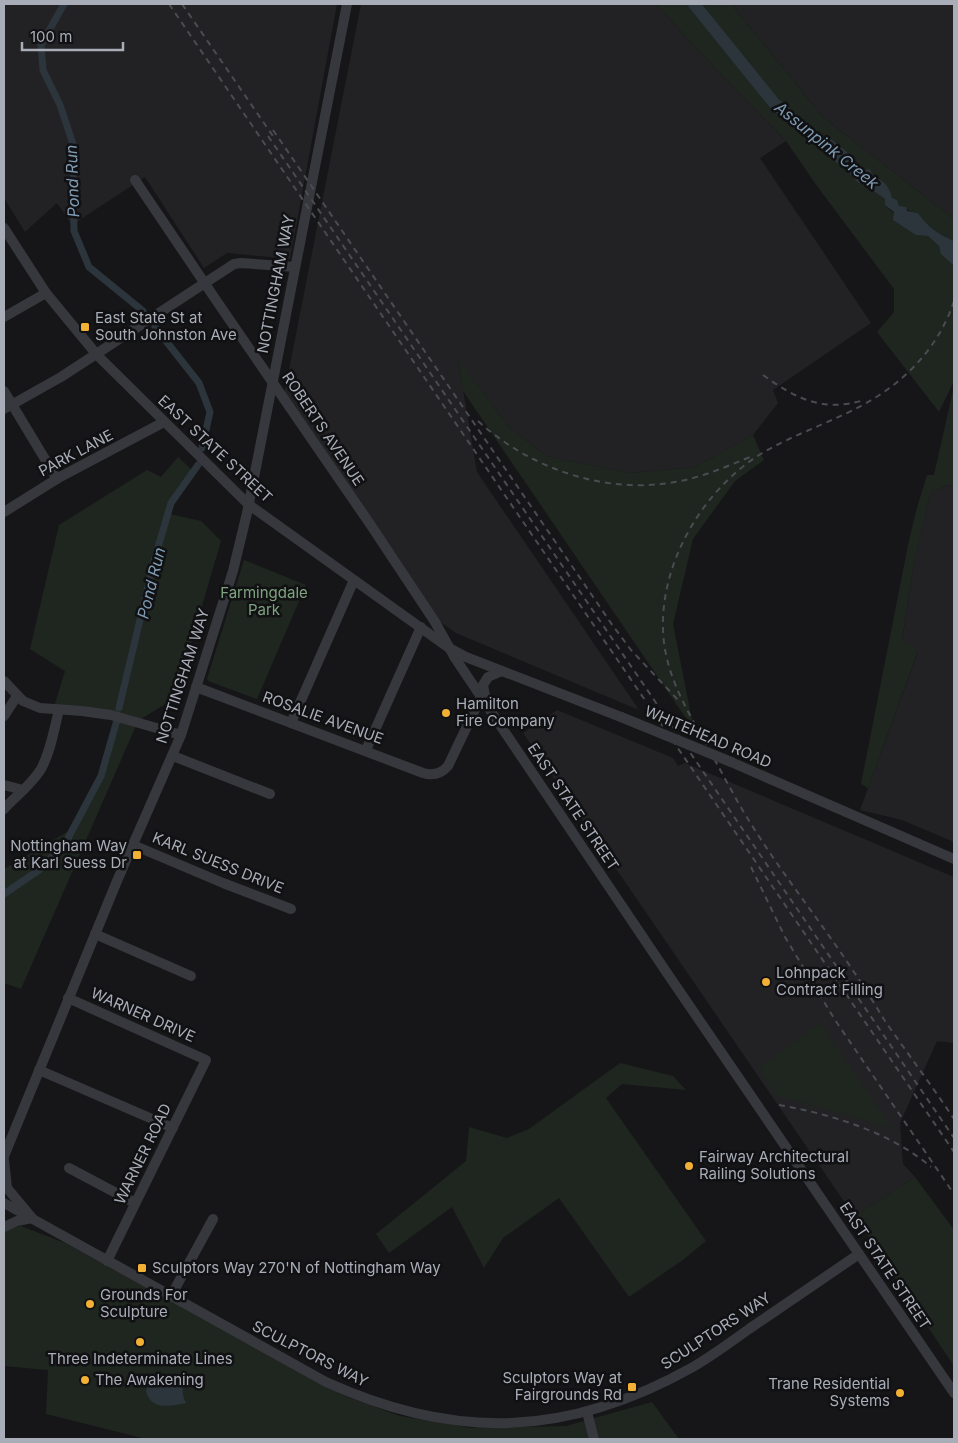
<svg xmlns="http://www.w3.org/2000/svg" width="958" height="1443" font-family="Inter,sans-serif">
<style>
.built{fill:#222225}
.green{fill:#1e261f}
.water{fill:#2c353c}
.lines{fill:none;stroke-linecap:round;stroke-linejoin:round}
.canal{stroke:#2c353c;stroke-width:7}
.river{stroke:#2c353c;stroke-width:12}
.minor{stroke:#37383d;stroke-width:10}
.rail{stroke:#4a4c52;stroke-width:2;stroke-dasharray:6 5;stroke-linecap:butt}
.minor-bridge{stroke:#37383d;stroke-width:10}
.poi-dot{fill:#f2b134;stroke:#111113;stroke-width:2}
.labels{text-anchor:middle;stroke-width:5;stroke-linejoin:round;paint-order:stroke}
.street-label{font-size:15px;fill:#a8adb8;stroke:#111113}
.poi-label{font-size:15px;fill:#a8adb8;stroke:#111113;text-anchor:start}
.park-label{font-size:15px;fill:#7fa381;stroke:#111113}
.water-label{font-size:16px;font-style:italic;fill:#7f9bb3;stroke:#111113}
</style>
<rect width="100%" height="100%" fill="#161618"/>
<!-- built -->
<g class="built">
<polygon points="4,4 337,4 290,259 227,253 204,268 145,177 72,225 57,203 25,232 4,198"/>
<polygon points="361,4 657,4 692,44 786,141 760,158 871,323 773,390 778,403 753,435 695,467 631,473 546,456 507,425 458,360 477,472 639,710 456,633 429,614 284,395"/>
<polygon points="731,4 954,4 954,219 823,117"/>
<polygon points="947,485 954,487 954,842 902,820 860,810 918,652 902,641 914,562 931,492"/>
<polygon points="557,710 673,758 678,766 685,763 954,877 954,1043 937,1041 900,1123 903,1164 915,1177 854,1216 523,733"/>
</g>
<!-- green -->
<g class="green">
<path d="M 657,4 L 731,4 L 823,117 L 954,219 L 954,241 C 938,234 928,227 918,213 C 890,208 891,191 871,175 C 857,164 841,154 827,142 L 841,155 L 845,168 L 858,183 L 871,185 L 872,190 L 885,199 L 885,205 L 916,235 L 928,236 L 939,246 L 952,265 L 954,266 L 954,381 L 939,412 L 877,332 L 894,312 L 894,289 L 817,186 L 786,141 L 692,44 Z"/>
<polygon points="458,359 507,425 546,456 631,473 695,467 753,435 764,460 735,481 693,539 673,624 694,730 463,391"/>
<polygon points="954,386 954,487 947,485 931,492 914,562 902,640 918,651 868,788 861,784 908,545 916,511 927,475 934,475"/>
<polygon points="178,457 194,472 165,513 201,521 221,541 175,698 138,721 21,989 4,983 4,869 72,829 105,769 116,715 54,707 65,671 30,649 59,525 147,470 161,477"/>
<polygon points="244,560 306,585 257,699 208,681 207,679"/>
<polygon points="820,1023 892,1128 775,1095 759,1068"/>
<polygon points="620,1063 673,1076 686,1090 622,1084 606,1098 706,1241 683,1260 629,1297 559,1198 503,1238 484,1268 452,1207 389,1253 376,1234 466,1161 469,1127 507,1138 529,1129"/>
<polygon points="915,1177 954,1230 954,1366 854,1216"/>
<polygon points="21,1226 65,1243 345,1396 400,1416 472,1428 566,1426 652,1402 679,1439 146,1439 46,1414 48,1370 4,1366 4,1232 11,1228"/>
</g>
<!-- water -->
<g class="water">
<path d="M 831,139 L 848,153 L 850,161 L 864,170 L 870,169 L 873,177 C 885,181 889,186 892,198 L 897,200 L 899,206 L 906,207 L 907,211 L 918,213 C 928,227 938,234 954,241 L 954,266 L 941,254 L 939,246 L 928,236 L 916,235 L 893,220 L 894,212 L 885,205 L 885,199 L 872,190 L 871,185 L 858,183 L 845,168 L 841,155 L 827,143 Z"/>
<path d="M 182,1372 C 184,1383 180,1393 186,1403 C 170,1406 151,1411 146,1391 L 150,1382 Z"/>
</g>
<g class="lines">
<!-- canal -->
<g class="canal">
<polyline points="64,4 41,45 43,70 60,105 73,144 74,231 89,267 143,311"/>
<polyline points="155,327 199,383 210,412 202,448"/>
<polyline points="119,708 154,561 171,503 198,465"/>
<polyline points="4,894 39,870 66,842 101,776 117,720"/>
</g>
<!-- river -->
<polyline class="river" points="694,4 774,103 855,170"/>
<!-- minor -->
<g class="minor">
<polyline points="135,180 218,303 370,524 435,622 455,658 667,973 954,1393"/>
<polyline points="4,228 46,293 97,355 248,504 449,648 466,657 621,717"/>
<polyline points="4,317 46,293"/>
<polyline points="4,391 57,479"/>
<polyline points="4,409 61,377 234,264 241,263 295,267"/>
<polyline points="4,512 60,477 164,422"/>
<polyline points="4,681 23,701 40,708 82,711 111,715 181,735"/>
<path d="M 196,687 L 423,773 C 433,776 441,774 448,766 L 481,697"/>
<polyline points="486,701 483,685 488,677 502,671"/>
<polyline points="4,716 17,696"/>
<polyline points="291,723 354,580"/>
<polyline points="366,750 421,627"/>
<polyline points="173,756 270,794"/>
<polyline points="731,762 954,859"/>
<polyline points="4,785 23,790"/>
<path d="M 4,809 C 16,796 32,784 41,769 C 51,751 54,729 59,710"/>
<polyline points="133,845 223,883 291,909"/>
<polyline points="95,934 191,976"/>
<polyline points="68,998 206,1060 107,1261"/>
<polyline points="39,1070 173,1128"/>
<polyline points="4,1156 117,881 181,735 233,571 247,513 347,4"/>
<polyline points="4,1160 7,1188 32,1218 17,1221 4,1227"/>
<polyline points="69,1168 135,1203"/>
<path d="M 4,1203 L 326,1382 C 456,1441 568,1437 693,1367 C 712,1356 731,1342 749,1329 C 786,1304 822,1279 859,1254"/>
<polyline points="171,1296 213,1219"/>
<polyline points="587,1412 594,1439"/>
</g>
<!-- rail -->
<g class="rail">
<polyline points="169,4 954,1152"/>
<polyline points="182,4 275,139"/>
<polyline points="273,130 613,626 631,650 678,700"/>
<polyline points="268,136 954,1138"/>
<path d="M 954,301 C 938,350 901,386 855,409 C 822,426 787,437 756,457 C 702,493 661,562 663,629 C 664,674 688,712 709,749 C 719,768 729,786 739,804 C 773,863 817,916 854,972 C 865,988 875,1005 885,1021 C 908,1054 932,1086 954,1119"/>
<path d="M 763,375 C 795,398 823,413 864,400"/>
<path d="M 478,421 C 534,472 615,498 689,479 C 710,474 730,465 750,457"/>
<polyline points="751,867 785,937 835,1020 954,1194"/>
<path d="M 779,1105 C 831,1114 890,1132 931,1167"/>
</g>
<!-- minor-bridge -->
<polyline class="minor-bridge" points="621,717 731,762"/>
</g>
<!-- markers -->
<g class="poi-dot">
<rect x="80" y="322" width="10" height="10" rx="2.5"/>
<circle cx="446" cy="713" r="5"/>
<rect x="132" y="850" width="10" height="10" rx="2.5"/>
<circle cx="766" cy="982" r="5"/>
<circle cx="689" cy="1166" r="5"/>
<rect x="137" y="1263" width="10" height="10" rx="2.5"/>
<circle cx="90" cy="1304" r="5"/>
<circle cx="140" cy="1342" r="5"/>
<circle cx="85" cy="1380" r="5"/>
<rect x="627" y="1382" width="10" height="10" rx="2.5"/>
<circle cx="900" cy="1393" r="5"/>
</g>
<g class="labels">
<!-- street labels -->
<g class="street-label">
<text transform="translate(276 284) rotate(-79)" y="5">NOTTINGHAM WAY</text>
<text transform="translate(323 429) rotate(56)" y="5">ROBERTS AVENUE</text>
<text transform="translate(215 449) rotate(43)" y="5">EAST STATE STREET</text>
<text transform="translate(76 453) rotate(-28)" y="5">PARK LANE</text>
<text transform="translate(183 676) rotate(-72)" y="5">NOTTINGHAM WAY</text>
<text transform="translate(323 718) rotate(20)" y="5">ROSALIE AVENUE</text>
<text transform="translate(708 737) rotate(23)" y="5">WHITEHEAD ROAD</text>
<text transform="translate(573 807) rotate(56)" y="5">EAST STATE STREET</text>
<text transform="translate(218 863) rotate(22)" y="5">KARL SUESS DRIVE</text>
<text transform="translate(143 1015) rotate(24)" y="5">WARNER DRIVE</text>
<text transform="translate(143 1154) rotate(-64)" y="5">WARNER ROAD</text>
<text transform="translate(885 1266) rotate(56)" y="5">EAST STATE STREET</text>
<text transform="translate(716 1331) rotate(-33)" y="5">SCULPTORS WAY</text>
<text transform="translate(310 1354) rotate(27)" y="5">SCULPTORS WAY</text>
</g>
<!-- poi labels -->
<g class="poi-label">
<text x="95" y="323">East State St at<tspan x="95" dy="17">South Johnston Ave</tspan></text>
<text x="456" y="709">Hamilton<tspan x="456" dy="17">Fire Company</tspan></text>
<text x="127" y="851" text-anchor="end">Nottingham Way<tspan x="127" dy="17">at Karl Suess Dr</tspan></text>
<text x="776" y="978">Lohnpack<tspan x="776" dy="17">Contract Filling</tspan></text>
<text x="699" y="1162">Fairway Architectural<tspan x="699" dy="17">Railing Solutions</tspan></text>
<text x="152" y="1273">Sculptors Way 270'N of Nottingham Way</text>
<text x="100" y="1300">Grounds For<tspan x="100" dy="17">Sculpture</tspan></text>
<text x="140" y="1364" text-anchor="middle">Three Indeterminate Lines</text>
<text x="622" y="1383" text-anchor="end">Sculptors Way at<tspan x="622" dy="17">Fairgrounds Rd</tspan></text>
<text x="95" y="1385">The Awakening</text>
<text x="890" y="1389" text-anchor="end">Trane Residential<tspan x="890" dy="17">Systems</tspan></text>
</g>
<!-- park labels -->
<g class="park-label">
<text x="264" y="598">Farmingdale<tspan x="264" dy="17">Park</tspan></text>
</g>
<!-- water labels -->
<g class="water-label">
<text transform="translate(827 145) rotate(39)" y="6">Assunpink Creek</text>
<text transform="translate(72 181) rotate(-92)" y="6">Pond Run</text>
<text transform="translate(151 583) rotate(-76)" y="6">Pond Run</text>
</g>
</g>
<!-- border -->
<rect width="958" height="1443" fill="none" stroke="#a8adb8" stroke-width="10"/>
<!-- scale -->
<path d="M22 42v8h101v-8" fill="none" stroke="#a8adb8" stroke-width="2.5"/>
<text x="30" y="42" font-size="15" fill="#a8adb8" stroke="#111113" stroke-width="4" paint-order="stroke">100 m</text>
</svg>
